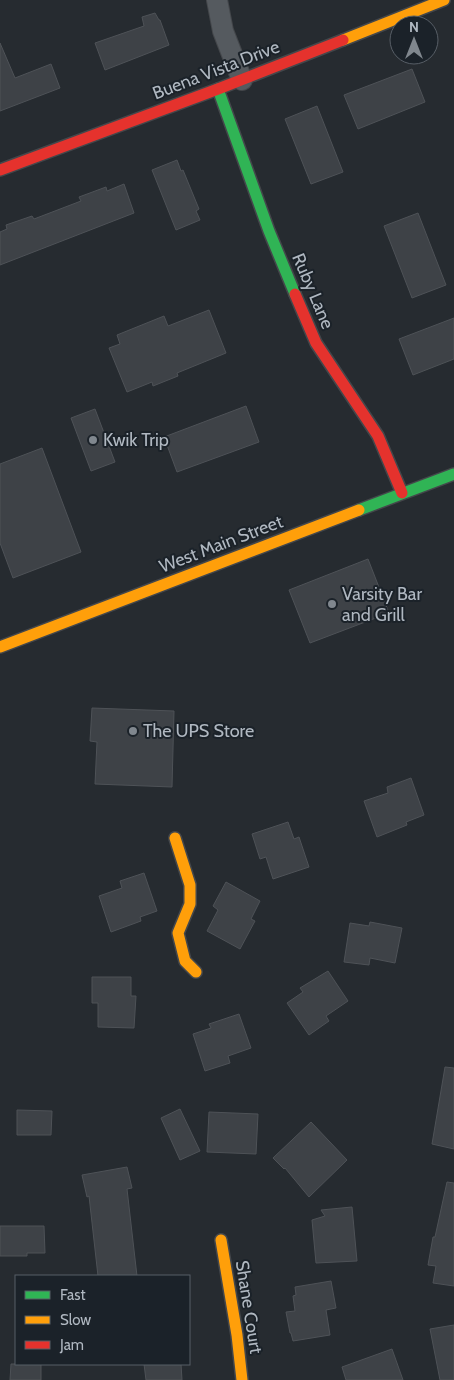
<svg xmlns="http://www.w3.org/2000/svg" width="454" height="1380" font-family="Cabin,sans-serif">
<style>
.building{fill:#3e4247;stroke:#4e5257}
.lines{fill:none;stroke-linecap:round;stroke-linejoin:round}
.street-casing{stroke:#44474b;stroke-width:22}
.fast-casing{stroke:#44474b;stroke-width:14}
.slow-casing{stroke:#44474b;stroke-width:14}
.jam-casing{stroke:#44474b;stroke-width:14}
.street{stroke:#555a5f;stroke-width:20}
.fast{stroke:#30b455;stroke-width:11}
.slow{stroke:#ff9f0a;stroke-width:11}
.jam{stroke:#e5322d;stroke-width:11}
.poi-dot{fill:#80878e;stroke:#1b2229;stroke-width:2}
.labels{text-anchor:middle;stroke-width:4;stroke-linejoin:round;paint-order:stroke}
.street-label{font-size:18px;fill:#b0b8c1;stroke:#1b2229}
.poi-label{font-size:18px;fill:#b0b8c1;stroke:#1b2229;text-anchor:start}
</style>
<rect width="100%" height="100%" fill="#262b30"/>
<!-- building -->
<g class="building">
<polygon points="155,13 159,20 160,20 169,45 105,70 95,43 144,26 142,17"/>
<polygon points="0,43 15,78 51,64 60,88 0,111"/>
<polygon points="412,69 425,102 358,129 344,95"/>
<polygon points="317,106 343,172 311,184 285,119"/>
<polygon points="177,160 181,171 183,170 199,209 196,211 200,220 176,230 152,170"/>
<polygon points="124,184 134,213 0,265 0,232 7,229 6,225 32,216 34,219 81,201 79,197 106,187 107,191"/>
<polygon points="418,213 446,285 412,298 384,226"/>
<polygon points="209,310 226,353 177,373 178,376 153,386 152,382 127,392 109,348 120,344 117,335 164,316 168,326"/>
<polygon points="454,318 454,359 413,375 399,339"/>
<polygon points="246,406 259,442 177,472 164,437"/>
<polygon points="95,409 115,462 91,471 71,418"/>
<polygon points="42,448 81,552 13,578 0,543 0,464"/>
<polygon points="368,559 389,613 310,643 289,590"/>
<polygon points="92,708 174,711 172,787 95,784 97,742 90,741"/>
<polygon points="411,778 424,815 406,822 407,825 377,837 364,801 388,793 387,787"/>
<polygon points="288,822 294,839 299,837 309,867 273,879 266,857 260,859 252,834"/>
<polygon points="144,873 157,911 140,917 141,921 111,932 99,896 122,888 120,881"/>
<polygon points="226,882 260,901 251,919 255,921 240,949 207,931 218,910 213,906"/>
<polygon points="370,922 402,928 395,963 370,958 369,965 344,962 350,923 369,926"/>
<polygon points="328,971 348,1001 326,1016 329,1021 309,1035 287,1003 303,992 300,988"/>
<polygon points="92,977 131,977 131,996 136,996 134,1028 98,1027 98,1003 92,1003"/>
<polygon points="239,1014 251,1048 228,1056 230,1063 205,1071 193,1034 211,1028 209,1024"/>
<polygon points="445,1067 454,1068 454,1149 432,1144"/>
<polygon points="180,1109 200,1151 180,1160 161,1118"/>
<polygon points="17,1110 52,1111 51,1135 17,1135"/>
<polygon points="209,1112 258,1114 256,1154 207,1152"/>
<polygon points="311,1122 347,1160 309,1197 285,1168 284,1169 273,1158"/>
<polygon points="127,1167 132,1188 127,1189 137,1276 98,1276 89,1196 87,1197 82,1175"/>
<polygon points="447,1182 454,1183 454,1286 433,1283 436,1266 428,1265 433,1237 435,1237"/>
<polygon points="352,1207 357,1261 316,1263 312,1220 325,1216 321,1210"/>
<polygon points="0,1226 44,1226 45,1253 27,1253 27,1256 0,1256"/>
<polygon points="331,1281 336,1308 326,1310 330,1335 293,1341 291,1333 290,1333 286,1312 295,1311 293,1296 296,1295 295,1287"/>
<polygon points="454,1325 454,1380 440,1380 430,1329"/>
<polygon points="392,1349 403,1380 346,1380 342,1367"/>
<polygon points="11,1364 41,1364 41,1380 10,1380"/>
<polygon points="144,1364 181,1364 182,1380 146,1380"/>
</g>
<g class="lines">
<!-- street casing -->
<g class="street-casing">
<polyline id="street" points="217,0 223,31 242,80"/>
</g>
<!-- fast casing -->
<g class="fast-casing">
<g id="fast">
<polyline points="218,89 269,231 295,294"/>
<polyline points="359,510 454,474"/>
</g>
</g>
<!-- slow casing -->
<g class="slow-casing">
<g id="slow">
<polyline points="343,40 444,0"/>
<polyline points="0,647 359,510"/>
<polyline points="175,838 190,885 190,904 178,933 185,961 196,972"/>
<polyline points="221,1240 237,1335 242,1380"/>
</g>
</g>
<!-- jam casing -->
<g class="jam-casing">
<g id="jam">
<polyline points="0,170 218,89 343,40"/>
<polyline points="295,294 316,343 378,436 402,493"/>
</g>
</g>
<!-- street -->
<use href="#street" class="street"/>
<!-- fast -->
<use href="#fast" class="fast"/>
<!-- slow -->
<use href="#slow" class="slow"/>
<!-- jam -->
<use href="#jam" class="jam"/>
</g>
<!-- markers -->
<g class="poi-dot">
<circle cx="93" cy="440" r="5"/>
<circle cx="332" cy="604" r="5"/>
<circle cx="133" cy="731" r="5"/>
</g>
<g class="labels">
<!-- street labels -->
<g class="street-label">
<text transform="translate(216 70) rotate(-21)" y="6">Buena Vista Drive</text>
<text transform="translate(313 291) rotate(67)" y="6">Ruby Lane</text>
<text transform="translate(221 544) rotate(-21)" y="6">West Main Street</text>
<text transform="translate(249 1307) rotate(81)" y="6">Shane Court</text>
</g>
<!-- poi labels -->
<g class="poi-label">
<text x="103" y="446">Kwik Trip</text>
<text x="342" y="600">Varsity Bar<tspan x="342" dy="21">and Grill</tspan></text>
<text x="143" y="737">The UPS Store</text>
</g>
</g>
<!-- legend -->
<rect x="15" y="1275" width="175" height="90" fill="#1b2229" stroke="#575e66"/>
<rect x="25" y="1291" width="25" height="8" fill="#30b455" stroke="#575e66"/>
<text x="60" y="1300" font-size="15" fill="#b0b8c1">Fast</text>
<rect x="25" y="1316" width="25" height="8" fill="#ff9f0a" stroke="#575e66"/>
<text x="60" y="1325" font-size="15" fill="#b0b8c1">Slow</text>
<rect x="25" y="1341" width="25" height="8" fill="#e5322d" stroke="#575e66"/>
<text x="60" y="1350" font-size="15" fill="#b0b8c1">Jam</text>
<!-- north arrow -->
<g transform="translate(414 40)"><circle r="24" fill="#1b2229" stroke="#575e66"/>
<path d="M0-4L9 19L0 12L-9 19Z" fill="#80878e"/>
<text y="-8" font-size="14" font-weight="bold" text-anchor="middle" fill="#b0b8c1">N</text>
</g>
</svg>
